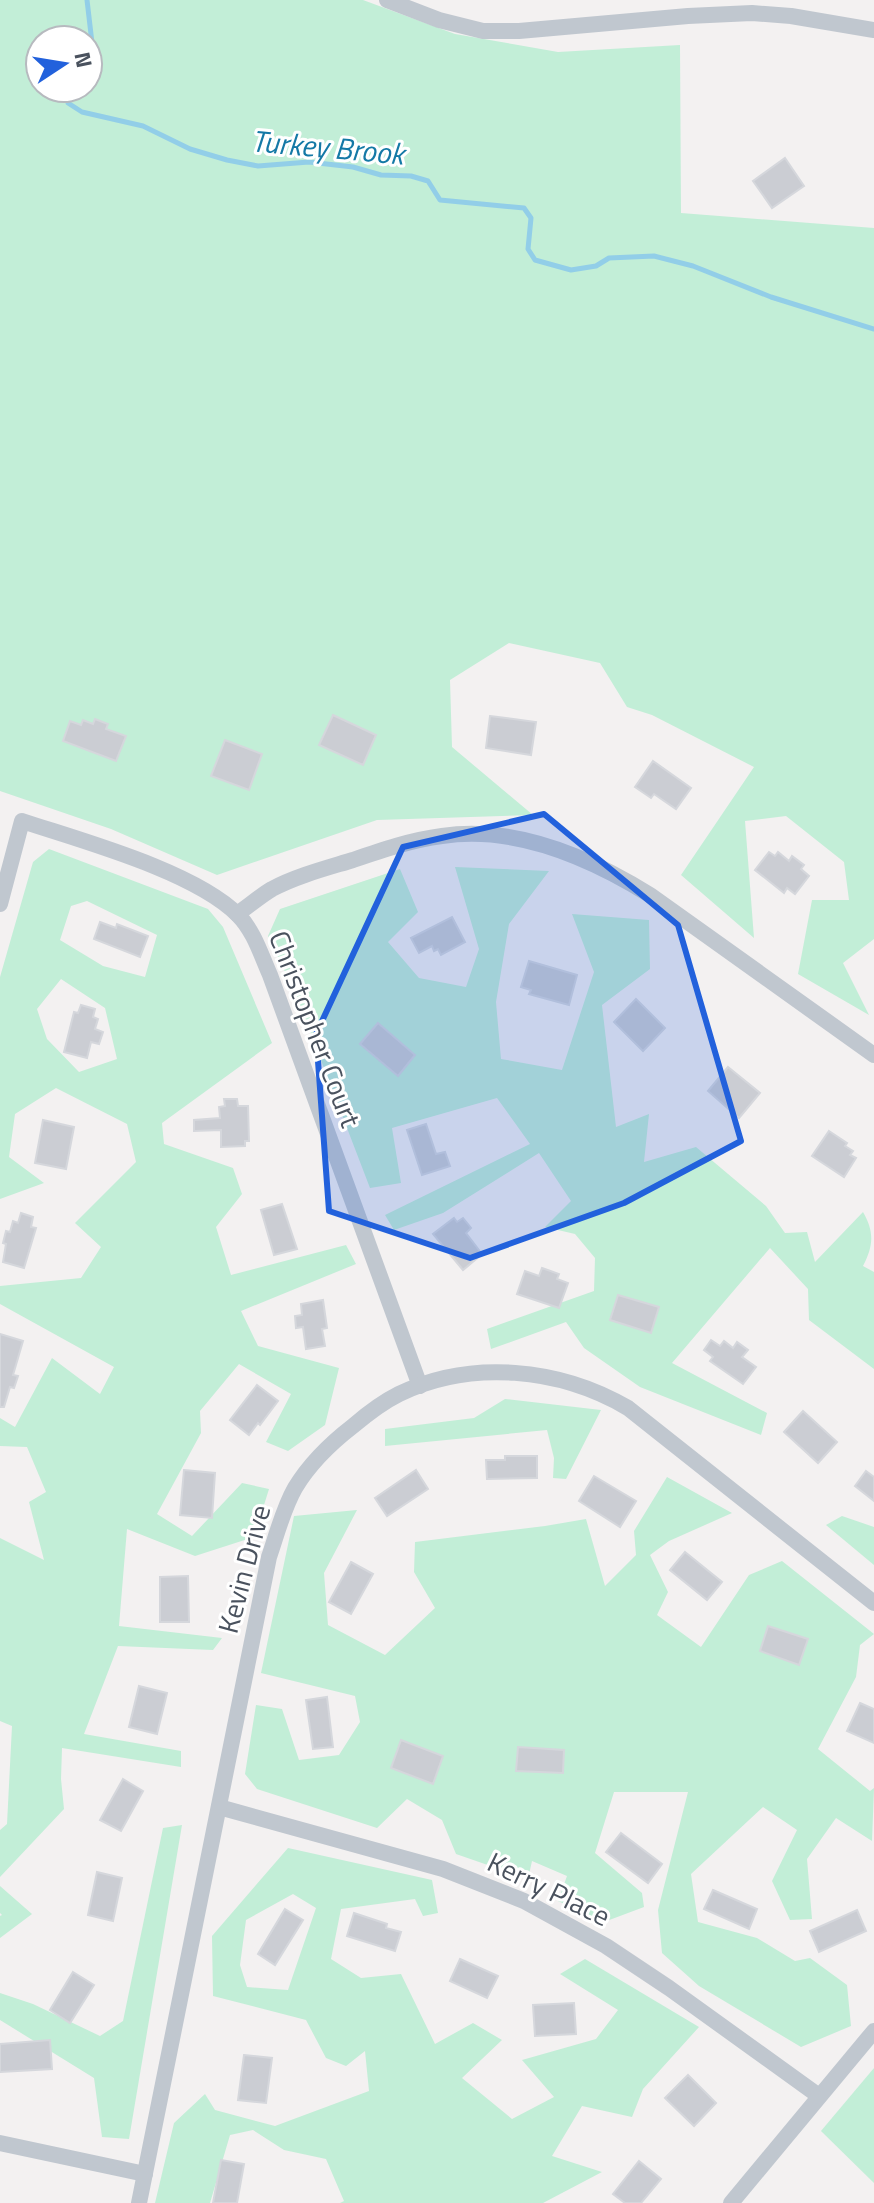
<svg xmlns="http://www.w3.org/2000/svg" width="874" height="2203" font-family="'Titillium Web',sans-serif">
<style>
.green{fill:#c2eed7;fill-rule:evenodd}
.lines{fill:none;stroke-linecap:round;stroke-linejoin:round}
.stream{stroke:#92cee8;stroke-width:5}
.building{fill:#cbcdd3;stroke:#d5d7dc;stroke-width:2}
.street{stroke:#c0c7cf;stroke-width:16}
.marked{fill:#2261dc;fill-opacity:0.2;stroke:#2261dc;stroke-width:6;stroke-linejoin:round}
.labels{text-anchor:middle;stroke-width:6;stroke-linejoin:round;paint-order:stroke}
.street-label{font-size:28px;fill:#4a525e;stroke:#fff}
.water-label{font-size:30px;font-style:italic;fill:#1479a6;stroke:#fff}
</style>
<rect width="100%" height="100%" fill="#f3f1f1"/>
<!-- green -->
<g class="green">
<path d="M 0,0 L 363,0 L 455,34 L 558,52 L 680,45 L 681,213 L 874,228 L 874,939 L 843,963 L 869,1015 L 798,974 L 812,900 L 849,900 L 844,862 L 786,816 L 745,821 L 754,938 L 681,875 L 754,767 L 652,715 L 627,707 L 600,663 L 509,643 L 450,680 L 452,747 L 533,815 L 377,820 L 217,875 L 111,829 L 0,791 ZM 40,40 L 88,40 L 88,88 L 40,88 Z"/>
<path d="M 49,849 L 208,909 L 223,927 L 272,1043 L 162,1123 L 164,1144 L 233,1168 L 242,1194 L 216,1227 L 231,1275 L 346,1245 L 356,1264 L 241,1311 L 258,1346 L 339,1368 L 325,1425 L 288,1451 L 266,1442 L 291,1394 L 239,1364 L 200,1411 L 201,1433 L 157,1514 L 192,1536 L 242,1483 L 269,1489 L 254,1537 L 195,1556 L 127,1529 L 119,1626 L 222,1638 L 213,1650 L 118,1646 L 84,1734 L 181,1751 L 181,1767 L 62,1748 L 61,1779 L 64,1809 L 0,1877 L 0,1830 L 7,1824 L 12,1726 L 0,1721 L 0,1538 L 44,1560 L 29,1502 L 46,1492 L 27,1447 L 0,1446 L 0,1418 L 15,1427 L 52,1358 L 100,1394 L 114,1367 L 0,1304 L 0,1286 L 81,1278 L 101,1247 L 75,1223 L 136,1162 L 127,1124 L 56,1088 L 15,1114 L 9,1157 L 44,1183 L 0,1199 L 0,977 L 33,862 ZM 87,901 L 157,935 L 145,977 L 103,966 L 60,940 L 71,906 ZM 61,979 L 105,1008 L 117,1059 L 79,1072 L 47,1039 L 37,1009 Z"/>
<path d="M 455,867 L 549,871 L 509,924 L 496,1002 L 501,1059 L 562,1070 L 594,972 L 572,914 L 649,920 L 650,969 L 602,1005 L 616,1127 L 649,1114 L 644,1162 L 696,1147 L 766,1206 L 785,1233 L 807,1232 L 815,1262 L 863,1212 C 874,1231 874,1245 863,1266 L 874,1272 L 874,1369 L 809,1320 L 808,1289 L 770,1248 L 672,1363 L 767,1413 L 761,1435 L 640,1387 L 584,1348 L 566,1322 L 491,1349 L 487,1329 L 594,1291 L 595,1258 L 575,1234 L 545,1227 L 571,1201 L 539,1153 L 443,1213 L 394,1230 L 385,1215 L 530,1144 L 497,1098 L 392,1128 L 401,1183 L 370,1188 L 296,995 L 268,936 L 280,909 L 400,869 L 418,912 L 388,942 L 419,978 L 466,987 L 479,949 Z"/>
<polygon points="505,1399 601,1410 566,1479 553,1478 554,1458 547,1430 385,1446 385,1429 474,1418"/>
<polygon points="667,1477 732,1513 669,1541 650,1555 668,1592 657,1615 701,1647 749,1575 782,1561 874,1634 860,1645 856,1677 818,1749 870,1791 874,1788 872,1841 836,1818 807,1859 812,1919 790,1920 772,1881 797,1830 763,1807 691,1874 698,1922 757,1938 795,1961 810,1958 847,1985 851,2026 801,2047 699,1986 662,1953 658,1910 688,1792 614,1792 595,1853 642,1893 644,1907 604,1922 558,1901 567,1876 532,1861 528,1879 456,1854 442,1820 407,1799 377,1828 257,1789 245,1774 256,1705 282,1709 299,1760 339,1755 360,1722 355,1696 261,1673 294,1516 357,1510 324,1573 328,1625 385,1655 435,1608 414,1572 415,1542 545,1526 586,1519 605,1586 636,1555 634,1531"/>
<polygon points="842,1516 874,1527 874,1565 826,1525"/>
<polygon points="182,1825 129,2139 102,2137 94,2078 0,2020 0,1993 33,2004 100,2036 123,2021 163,1828"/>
<path d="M 288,1848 L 432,1880 L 438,1913 L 423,1916 L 415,1899 L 341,1909 L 331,1959 L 361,1978 L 401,1974 L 435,2044 L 473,2023 L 502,2040 L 462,2078 L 512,2119 L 554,2097 L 522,2060 L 596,2039 L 618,2010 L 560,1974 L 585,1959 L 699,2027 L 643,2089 L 632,2117 L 582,2106 L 552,2156 L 602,2172 L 543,2203 L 340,2203 L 344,2201 L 326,2159 L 284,2150 L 253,2130 L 230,2135 L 210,2203 L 155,2203 L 174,2123 L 205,2094 L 215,2110 L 275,2126 L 369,2091 L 365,2051 L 346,2066 L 326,2058 L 306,2020 L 213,1996 L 212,1936 ZM 293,1894 L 316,1908 L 288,1990 L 247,1987 L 240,1965 L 246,1920 Z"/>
<polygon points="0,1886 32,1914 0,1938 0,1916 2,1915 0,1913"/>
<polygon points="874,2068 874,2183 821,2131"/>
</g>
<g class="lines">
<!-- stream -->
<g class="stream">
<polyline points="87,0 94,60 88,75"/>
<polyline points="68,88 68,103 82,112 143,126 190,149 227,160 258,166 309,162 353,167 381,175 411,176 428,181 440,200 524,208 531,218 528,249 535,260 571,270 596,266 609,258 654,256 693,266 771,297 874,329"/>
</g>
</g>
<!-- building -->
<g class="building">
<polygon points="785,158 804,186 772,208 753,181"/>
<polygon points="333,715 376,735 363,765 319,745"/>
<polygon points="490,716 536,722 531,755 486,748"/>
<polygon points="95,719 108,724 106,729 126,736 116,761 63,741 70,721 81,725 83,720 93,724"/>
<polygon points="225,740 262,754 249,790 211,776"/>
<polygon points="653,761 691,788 676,809 654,794 651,798 635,787"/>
<polygon points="769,852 775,856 778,852 789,861 792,856 804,865 801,869 809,876 795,894 787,888 784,893 755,870"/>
<polygon points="452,917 465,942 441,955 438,949 434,951 432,946 419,953 411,938"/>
<polygon points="100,922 116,928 117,924 148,936 140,957 94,939"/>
<polygon points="529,961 577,975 569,1005 529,994 531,990 521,987"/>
<polygon points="636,999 665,1028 643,1051 614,1022"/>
<polygon points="81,1005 95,1009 93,1017 98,1019 95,1029 103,1032 99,1044 91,1042 87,1058 64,1052 74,1012 78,1013"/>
<polygon points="378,1023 415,1055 398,1076 360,1044"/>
<polygon points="728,1067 760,1093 739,1118 708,1091"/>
<polygon points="224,1099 237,1099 238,1106 248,1106 249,1141 245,1141 245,1146 221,1147 221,1130 194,1131 194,1120 220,1118 219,1107 225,1106"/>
<polygon points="43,1120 74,1127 66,1169 35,1163"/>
<polygon points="426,1124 436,1154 445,1152 450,1166 422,1175 407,1130"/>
<polygon points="829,1131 847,1143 845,1146 853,1151 850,1155 856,1158 844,1177 812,1156"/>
<polygon points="282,1204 297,1249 274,1255 261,1210"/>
<polygon points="21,1213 33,1217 31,1227 36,1228 24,1268 3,1262 6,1244 3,1243 6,1231 10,1232 13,1221 18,1223"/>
<polygon points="454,1218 457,1222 463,1218 471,1228 466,1233 482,1254 463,1270 433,1234"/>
<polygon points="542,1268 559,1274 557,1279 568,1283 559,1308 517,1294 525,1271 539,1276"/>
<polygon points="618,1295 659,1307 651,1333 610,1320"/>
<polygon points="323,1300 327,1328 322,1329 325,1346 306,1349 303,1327 296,1328 295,1316 302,1315 301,1304"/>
<polygon points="0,1334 23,1341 13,1375 18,1376 14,1388 10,1387 4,1407 0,1407"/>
<polygon points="711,1340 720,1346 724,1341 733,1348 737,1342 748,1350 742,1357 756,1367 743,1384 710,1361 713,1357 704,1350"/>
<polygon points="257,1385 278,1401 260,1425 258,1423 249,1435 230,1420"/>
<polygon points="803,1411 837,1442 818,1463 784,1432"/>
<polygon points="505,1456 537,1456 537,1478 487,1479 486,1460 505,1460"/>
<polygon points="184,1470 215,1473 212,1518 180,1515"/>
<polygon points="416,1470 428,1489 387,1516 375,1498"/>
<polygon points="866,1471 874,1477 874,1501 855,1486"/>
<polygon points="594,1476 636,1501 620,1527 579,1501"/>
<polygon points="685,1552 722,1582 707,1600 670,1570"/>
<polygon points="351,1562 373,1574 351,1614 329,1602"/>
<polygon points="188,1576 189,1622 160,1622 160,1577"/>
<polygon points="768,1626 808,1639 799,1665 760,1651"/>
<polygon points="139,1686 167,1693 157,1734 129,1727"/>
<polygon points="327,1697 333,1747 313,1749 306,1700"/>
<polygon points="860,1703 874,1709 874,1743 847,1731"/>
<polygon points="401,1740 443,1756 433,1784 391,1768"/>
<polygon points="518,1747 564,1750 563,1773 516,1771"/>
<polygon points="123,1779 143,1791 121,1831 100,1820"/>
<polygon points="621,1833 662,1864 648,1883 606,1852"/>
<polygon points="97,1872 122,1878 113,1921 88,1915"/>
<polygon points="713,1890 757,1909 749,1929 704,1909"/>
<polygon points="285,1909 303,1920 275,1965 258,1954"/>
<polygon points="857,1910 866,1931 819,1952 810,1931"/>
<polygon points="354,1913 387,1924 386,1928 401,1932 395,1951 347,1936"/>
<polygon points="460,1959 498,1976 487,1998 450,1981"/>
<polygon points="73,1972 94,1985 70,2023 50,2010"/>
<polygon points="574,2003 576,2034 535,2036 533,2005"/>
<polygon points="50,2040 52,2069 0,2072 0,2044"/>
<polygon points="244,2055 272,2058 266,2103 238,2100"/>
<polygon points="688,2075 716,2103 694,2126 665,2098"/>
<polygon points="221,2160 244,2164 237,2203 213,2203"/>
<polygon points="639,2161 661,2179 641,2203 625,2203 613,2194"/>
</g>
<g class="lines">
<!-- street -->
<g class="street">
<polyline points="387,0 439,20 483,31 519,31 688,16 752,13 791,16 874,30"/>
<path d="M 0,904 L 22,821 C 82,841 194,871 238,915 C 254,931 261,955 270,975 L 420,1386"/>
<path d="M 237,914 C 249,906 260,896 272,889 C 296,876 327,868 353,860 C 382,850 411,840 442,836 C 515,825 589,857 650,895 L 874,1055"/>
<polyline points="219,1807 443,1869 524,1901 606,1946 669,1988 819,2096"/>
<polyline points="0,2143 145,2174"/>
<path d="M 139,2203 L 269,1557 C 277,1534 283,1509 295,1488 C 310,1463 331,1443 353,1426 C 367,1414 383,1402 399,1394 C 471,1359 560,1368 628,1408 L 874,1603"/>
<polyline points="731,2203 874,2031"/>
</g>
</g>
<!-- marked area -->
<path class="marked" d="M 544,814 L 678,925 L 741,1141 L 624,1203 L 470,1258 L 329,1211 L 316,1034 L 403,847 Z"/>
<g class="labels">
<!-- street labels -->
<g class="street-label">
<text transform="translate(315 1029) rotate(69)" y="10">Christopher Court</text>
<text transform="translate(244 1569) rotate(-75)" y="10">Kevin Drive</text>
<text transform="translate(549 1889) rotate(26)" y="10">Kerry Place</text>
</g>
<!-- water labels -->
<g class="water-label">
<text transform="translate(328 148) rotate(5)" y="10">Turkey Brook</text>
</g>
</g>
<!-- north arrow -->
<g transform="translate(64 64) rotate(78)"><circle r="38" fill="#ffffff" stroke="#b7babf" stroke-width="2"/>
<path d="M0-6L14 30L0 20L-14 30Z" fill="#2261dc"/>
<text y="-12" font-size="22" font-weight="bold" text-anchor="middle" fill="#4a525e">N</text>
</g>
</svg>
